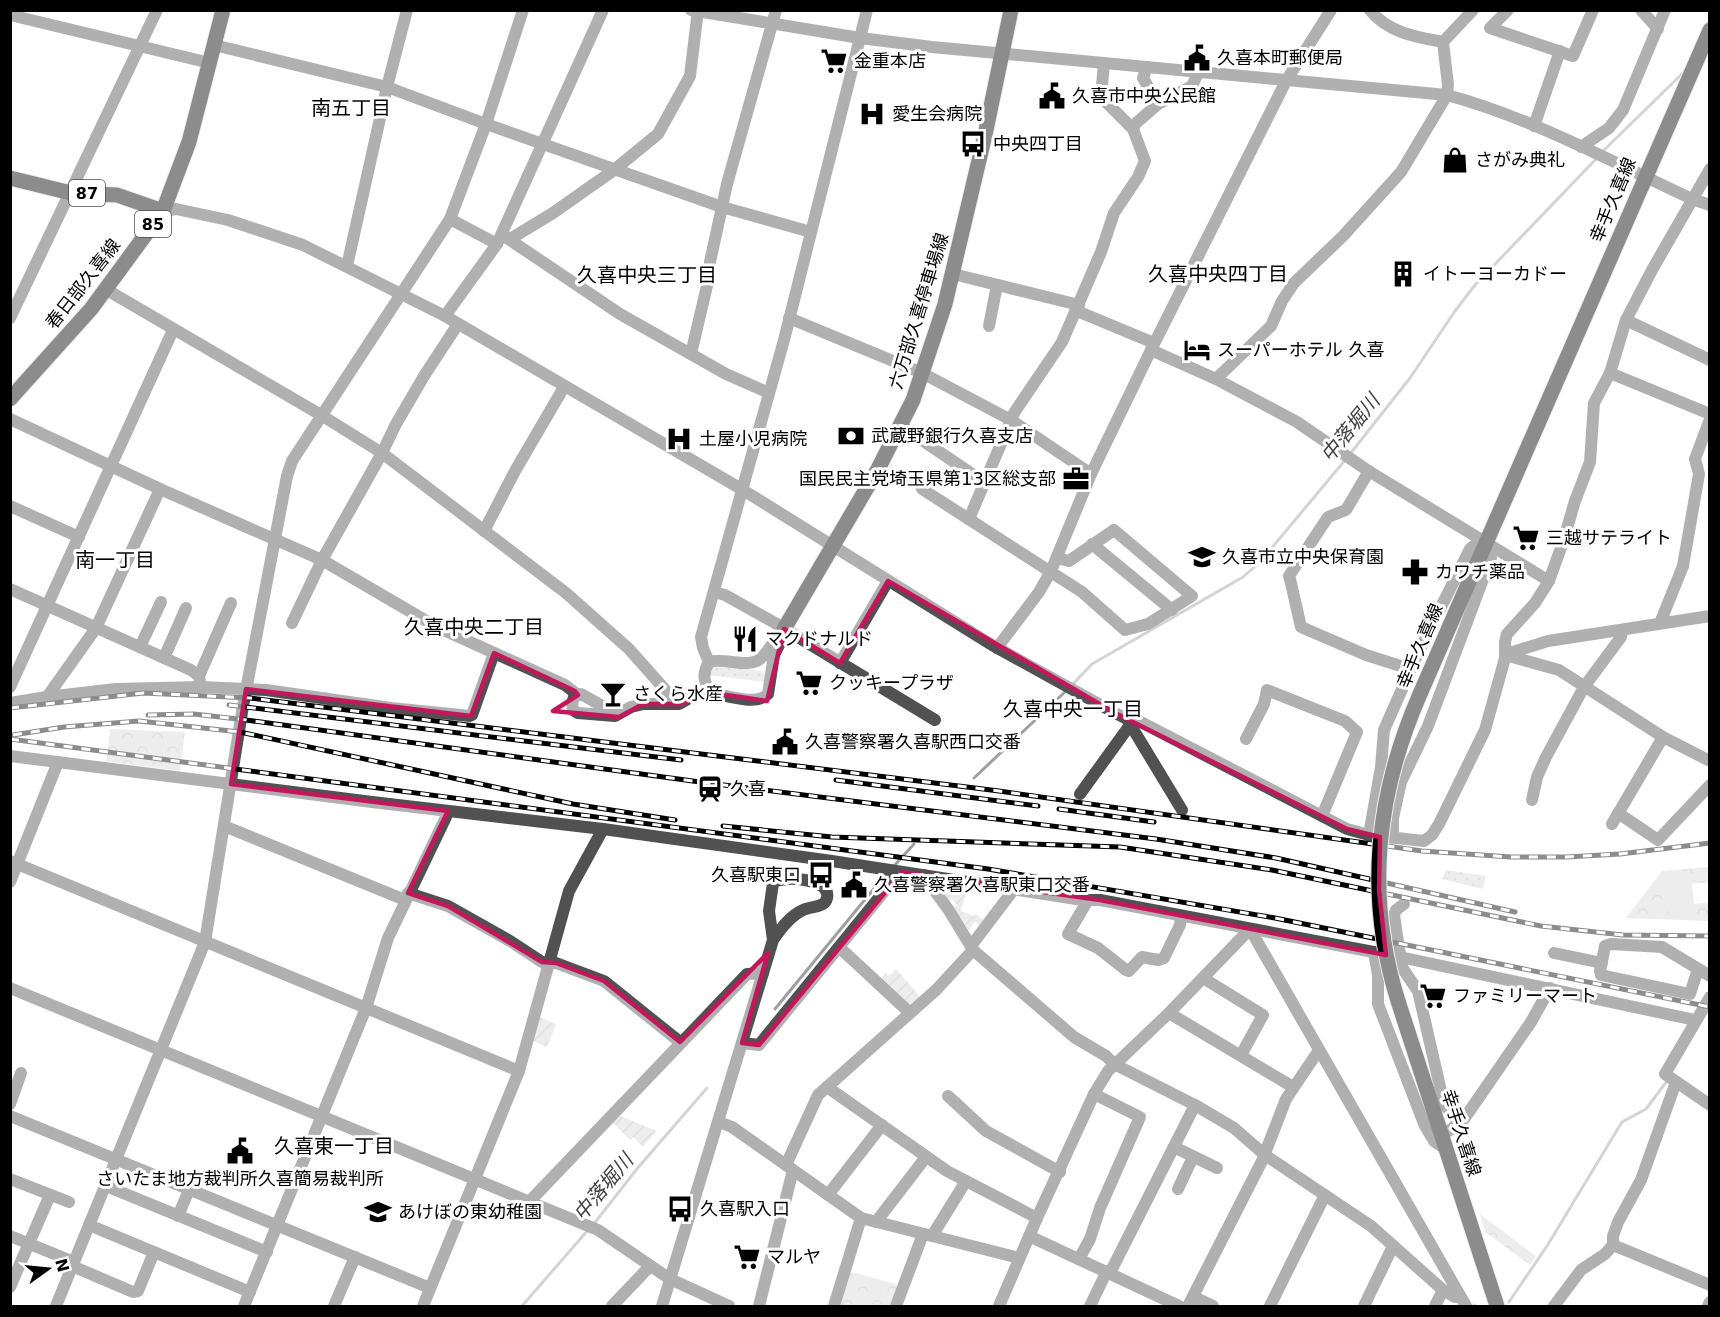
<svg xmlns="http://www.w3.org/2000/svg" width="1720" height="1317" font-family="'DejaVu Sans','Noto Sans JP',sans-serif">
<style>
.grass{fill:url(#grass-dots)}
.park{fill:url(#park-crowns)}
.garden{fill:url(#garden-furrows)}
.pitch{fill:#d8d8d8}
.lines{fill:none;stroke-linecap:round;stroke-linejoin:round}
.stream{stroke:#9f9f9f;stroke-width:3}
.major-casing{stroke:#dbdbdb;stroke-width:17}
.minor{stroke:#515151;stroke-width:12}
.major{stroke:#000;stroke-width:15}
.rail-casing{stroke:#000;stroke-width:5}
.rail{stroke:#fff;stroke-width:3;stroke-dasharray:9;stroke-linecap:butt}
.major-bridge-casing{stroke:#dbdbdb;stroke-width:17;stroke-linecap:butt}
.major-bridge{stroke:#000;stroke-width:15}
.marked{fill:none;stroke:#c2185b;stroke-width:4.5;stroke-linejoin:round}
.labels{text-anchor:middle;stroke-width:6;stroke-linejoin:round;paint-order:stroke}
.shield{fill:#fff;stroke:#4c4c4c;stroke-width:1.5}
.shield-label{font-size:16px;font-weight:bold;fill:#000}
.poi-label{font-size:18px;fill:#000;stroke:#fff;text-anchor:start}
.street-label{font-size:18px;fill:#000;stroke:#fff}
.neighbourhood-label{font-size:20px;fill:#000;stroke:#fff}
.water-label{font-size:20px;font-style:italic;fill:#404040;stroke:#fff}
</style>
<defs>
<pattern id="grass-dots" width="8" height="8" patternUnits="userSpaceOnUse" patternTransform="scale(1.5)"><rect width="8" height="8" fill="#d8d8d8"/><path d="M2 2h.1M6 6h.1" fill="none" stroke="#b8b8b8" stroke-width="1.8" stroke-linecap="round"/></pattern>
<pattern id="park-crowns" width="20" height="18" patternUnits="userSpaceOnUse" patternTransform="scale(1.5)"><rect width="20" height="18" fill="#d8d8d8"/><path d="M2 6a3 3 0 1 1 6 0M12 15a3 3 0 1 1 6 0" fill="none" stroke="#b8b8b8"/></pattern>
<pattern id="garden-furrows" width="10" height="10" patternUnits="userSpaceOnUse" patternTransform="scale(1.5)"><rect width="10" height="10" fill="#d8d8d8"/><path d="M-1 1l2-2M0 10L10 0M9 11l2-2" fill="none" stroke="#b8b8b8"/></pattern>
</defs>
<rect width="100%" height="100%" fill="#fff"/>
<!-- grass -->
<g class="grass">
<polygon points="720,665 761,671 765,675 766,682 709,675 710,669"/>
<polygon points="1446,870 1486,876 1483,889 1442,879"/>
</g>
<!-- park -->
<g class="park">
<polygon points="110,729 185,732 180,771 106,761"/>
<polygon points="1709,867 1709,882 1692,884 1694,904 1709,903 1709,921 1626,918 1662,871"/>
<polygon points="1480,1214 1536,1256 1530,1265 1485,1232"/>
<polygon points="852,1272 896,1284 898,1289 892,1306 838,1306 848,1273"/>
</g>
<!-- garden -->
<g class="garden">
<polygon points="933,881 968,887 961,911 974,916 976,914 986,922 982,927 975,922 968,931 952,909 957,905 952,899 947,902"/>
<polygon points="896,969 922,999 910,1010 879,981 886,973 889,976"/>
<polygon points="537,1016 556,1024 547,1047 531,1040"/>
<polygon points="618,1115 657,1131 643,1147 633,1137 630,1140 612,1122"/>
</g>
<!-- pitch -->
<polygon class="pitch" points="1690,871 1694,916 1669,918 1666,873"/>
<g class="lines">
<!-- stream -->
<g class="stream">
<polyline points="1601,153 1687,69"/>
<polyline points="1350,454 1410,378 1455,311 1475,285 1597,158"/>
<polyline points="1072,685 1092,664 1243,577 1260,562 1346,459"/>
<polyline points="974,778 1068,689"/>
<polyline points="893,867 914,844"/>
<polyline points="775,1009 886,874"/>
<polyline points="593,1225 636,1170 707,1088"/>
<polyline points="1509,1302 1547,1246 1622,1122 1646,1109 1667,1081"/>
<polyline points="1474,1305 1476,1306"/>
<polyline points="522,1306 588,1230"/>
</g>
<!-- major casing -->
<g class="major-casing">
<g id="major">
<polyline points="10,178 71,193 117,195 163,211"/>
<polyline points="10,399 91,309 163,211 189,142 223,10"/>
<polyline points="784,629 878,469 913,400 945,304 985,135 1011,10"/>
<polyline points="1420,694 1710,30"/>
<polyline points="1398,1001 1497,1306"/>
</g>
</g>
<!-- minor -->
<g class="minor">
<path d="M 691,10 L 860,38 L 932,47 L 1447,95 C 1532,118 1612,162 1692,199 L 1710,205"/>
<path d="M 1370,10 C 1388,33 1417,37 1443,42"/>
<polyline points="1508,10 1490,28 1573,56 1593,10"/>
<polyline points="1641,10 1658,29"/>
<polyline points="10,15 210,63"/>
<polyline points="214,45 387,87 486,124 722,207 811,232"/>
<polyline points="1104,63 1101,97 1133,129"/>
<polyline points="1147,67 1143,78 1158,104"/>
<polyline points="1534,126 1560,51"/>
<polyline points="1581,147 1609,128 1623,110 1665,10"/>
<polyline points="163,211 176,209 228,220 303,245 445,316 743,490 992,645 1115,713 1127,719 1139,721 1347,829 1369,835 1424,841 1432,835 1439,824 1485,730 1505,658 1505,642 1507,634 1535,603 1549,581 1563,542 1575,501 1590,462 1594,403 1610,373 1626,320 1652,270 1710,169"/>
<polyline points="450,219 497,244"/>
<polyline points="504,236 620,314 726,374 769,393"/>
<polyline points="510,239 553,213 614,170 658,134 690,76 698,10"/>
<polyline points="347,266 387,87 407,10"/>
<polyline points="953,274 1079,305"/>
<polyline points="107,290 321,415 382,453 566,593 629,649 668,693 672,704"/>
<polyline points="1077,311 1154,343"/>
<polyline points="445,316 497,244 603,10"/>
<polyline points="10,318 157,10"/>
<polyline points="789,318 922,373 1011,420 1091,474"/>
<polyline points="1626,320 1710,360"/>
<polyline points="989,326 997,285"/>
<polyline points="1151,350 1216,379 1297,422 1367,470 1549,581"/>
<polyline points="691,354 710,273 710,262 727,184 776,10"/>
<polyline points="1610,373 1710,414"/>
<polyline points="1216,379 1271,326 1282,301 1294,283 1343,236 1401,172 1447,95 1448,85 1443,42 1473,10"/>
<polyline points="10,419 160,489 322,560 435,626 565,685 578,695"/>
<polyline points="901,426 984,482"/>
<polyline points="1369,471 1346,510 1328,517 1289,576 1290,579 1301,627 1366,655 1410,669"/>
<polyline points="160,489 96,628 47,697 116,689 201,687"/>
<polyline points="922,489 1082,592 1125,630 1148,624 1192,596 1114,530 1069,561 1057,558"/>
<polyline points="10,506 79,537"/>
<polyline points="969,519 1014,413 1062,342 1101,252 1114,213 1138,177 1145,161 1133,129 1135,124 1158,104 1192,86 1199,71"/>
<polyline points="484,531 515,471 564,387"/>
<polyline points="1092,544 1172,610"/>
<polyline points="10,589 191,670 199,676 201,687 266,690 391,708 470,716 472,715 494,653"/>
<polyline points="714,592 725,595 775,623 935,720"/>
<polyline points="292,623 322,560 382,453 396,424 424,376 458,324"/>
<polyline points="1660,623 1683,566 1699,474 1695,459 1710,419"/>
<path d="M 784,629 L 782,639 L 774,655 L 768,694 C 757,706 728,696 713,693 C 703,685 702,673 709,662 C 725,657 747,669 760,659 C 770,651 774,638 784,629 Z"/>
<polyline points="140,647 161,602"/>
<polyline points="997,648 1039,592 1051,571 1091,474 1151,350 1286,81 1331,10"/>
<polyline points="1506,654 1548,641 1710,616"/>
<polyline points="1505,655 1559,670 1663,737 1710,761"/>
<polyline points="164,658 186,608"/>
<polyline points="709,662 703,648 701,637 784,340 867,10"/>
<polyline points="840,663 888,581"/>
<polyline points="199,676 231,603"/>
<polyline points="10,687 173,330"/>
<polyline points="10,703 47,697"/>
<polyline points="624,711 606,708 581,694 574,697 572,704 573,710 578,713 615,716 631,707 643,704 679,704 693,696"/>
<polyline points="1127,719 1182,810"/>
<polyline points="1246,739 1264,704 1267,690 1345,721 1357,732 1322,816"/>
<polyline points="10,756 372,802 603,829 832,861 1083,900 1100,900 1400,957 1695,1020"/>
<polyline points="1080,794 1130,725"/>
<polyline points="1532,800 1537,777 1546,757 1584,687 1621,637 1622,631"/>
<polyline points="1618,813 1658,840 1710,785"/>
<polyline points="1612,824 1663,737"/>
<polyline points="224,826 405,900"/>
<polyline points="1369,835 1381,767 1384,730 1418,653 1470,549 1475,545 1486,542 1491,558 1428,726 1401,782 1393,818 1393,838"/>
<polyline points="10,861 519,1071"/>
<polyline points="923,875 948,909 973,950 1074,1037 1106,1056 1114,1064 1195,1105 1234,1128 1265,1155 1371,1226 1443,1290 1455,1297 1460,1297"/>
<polyline points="10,882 58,762"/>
<polyline points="408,893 448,906 510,941 542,962 556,963 604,981 680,1042"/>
<polyline points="1088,900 1068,934 1098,948 1126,970 1129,971 1142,957 1158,960 1164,958 1180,925 1181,916"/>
<polyline points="1404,904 1396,910 1394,915 1401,962 1403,969 1418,991 1444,1104 1455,1117 1456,1123"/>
<polyline points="1250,929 1466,1306"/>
<polyline points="971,946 1014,889"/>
<polyline points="839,947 910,1013"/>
<polyline points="1374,952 1378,975 1378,1004 1425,1126 1434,1141 1447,1150"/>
<polyline points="1554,953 1602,963"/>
<polyline points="1698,969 1690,994 1601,975 1600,971 1605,946 1611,944 1662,947 1710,976"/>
<polyline points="1203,978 1263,1015 1241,1055"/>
<polyline points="10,988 581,1223 598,1230 670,1279 729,1306"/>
<polyline points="1710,997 1665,1074 1710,1105"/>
<polyline points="1169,1013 1293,1087"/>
<polyline points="742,1043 759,1045 900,872"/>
<polyline points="1676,1082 1641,1180 1618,1222 1613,1236 1613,1245 1710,1285"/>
<polyline points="827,1087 947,1171 1037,1218"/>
<polyline points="948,1096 986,1131 1060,1172"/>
<polyline points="10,1104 21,1073"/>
<polyline points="10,1116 430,1288"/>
<polyline points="719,1122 732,1127 861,1218 1019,1258"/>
<path d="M 1442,1135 C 1451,1130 1457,1125 1464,1119 L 1531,1022 L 1550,988"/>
<polyline points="1174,1147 1217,1168"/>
<polyline points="786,1165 818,1095 936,990 973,950"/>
<polyline points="10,1179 69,1202"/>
<polyline points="106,1186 267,1252"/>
<polyline points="1178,1189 1193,1157"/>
<polyline points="828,1195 882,1125"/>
<polyline points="530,1201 747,974 763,973"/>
<polyline points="178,1216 189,1190"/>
<polyline points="876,1222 926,1157"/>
<polyline points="89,1225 250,1292"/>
<polyline points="10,1236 74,1262"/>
<polyline points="932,1236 966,1181"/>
<polyline points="1029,1236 1179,1306"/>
<polyline points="1079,1259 1090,1239 1100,1208 1140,1117 1094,1094"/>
<polyline points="72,1266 133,1292 138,1291 154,1252"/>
<polyline points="1110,1273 1195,1105"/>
<polyline points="10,1287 50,1195"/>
<polyline points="1194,1297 1213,1306"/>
<polyline points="56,1306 205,942 243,706 287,476 292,461 450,219 486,124 523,10"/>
<polyline points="244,1306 366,1008 388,938 446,817 447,811"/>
<polyline points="334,1306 355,1257"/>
<polyline points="423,1306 519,1071 569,891 603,829"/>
<polyline points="612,1306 650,1266"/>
<path d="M 662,1306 L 773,940 C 781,928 790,916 803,910 C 811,906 825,908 827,898 C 832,878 781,875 773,883 L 769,911 L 773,940"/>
<polyline points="759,1306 793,1170"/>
<polyline points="834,1306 861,1218"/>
<polyline points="896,1306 923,1234"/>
<polyline points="999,1306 1037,1218 1094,1094 1108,1071 1169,1013 1250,929"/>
<polyline points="1090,1306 1107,1271"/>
<polyline points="1188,1306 1262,1161 1286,1099 1319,1050"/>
<polyline points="1270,1306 1325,1195"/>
<polyline points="1364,1306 1393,1246"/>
<polyline points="1435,1306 1443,1290"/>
<polyline points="1554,1306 1581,1270 1605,1254 1613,1245"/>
<polyline points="1708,1306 1710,1302"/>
</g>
<!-- major -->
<use href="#major" class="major"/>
<!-- rail casing -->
<g class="rail-casing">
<g id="rail">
<polyline points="229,705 681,760"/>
<polyline points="10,708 143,693 250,698 999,791 1422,851 1511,857 1566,857 1620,854 1710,843"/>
<polyline points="148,715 194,714 246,720 700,782 1156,839 1276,858 1515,912"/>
<polyline points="13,735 64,727 139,721 240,732 573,804 675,820"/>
<polyline points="10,739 988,869 1275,918 1710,1007"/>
<polyline points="836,780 1038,806"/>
<polyline points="1059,809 1154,822"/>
<polyline points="723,826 832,837 1120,847 1272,870 1541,926 1623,935 1710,936"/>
</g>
</g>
<!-- rail -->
<use href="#rail" class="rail"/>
<!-- major-bridge casing -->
<g class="major-bridge-casing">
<path id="major-bridge" d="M 1398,1001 C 1365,895 1376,795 1420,694"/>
</g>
<!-- major-bridge -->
<use href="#major-bridge" class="major-bridge"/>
</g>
<!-- marked area -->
<path d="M0 0H1720V1317H0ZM 888,581 L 1115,713 L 1347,829 L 1380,837 L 1379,890 L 1386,955 L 1100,900 L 902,872 L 759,1045 L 742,1043 L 768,953 L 680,1042 L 604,981 L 556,963 L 542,962 L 448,906 L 408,893 L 448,811 L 231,784 L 246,689 L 471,716 L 494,653 L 575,691 L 578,695 L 553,711 L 619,717 L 643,704 L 679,704 L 713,693 L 767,701 L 784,629 L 840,663 Z" fill="#fff" fill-opacity=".55" fill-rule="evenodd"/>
<path class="marked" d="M 888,581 L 1115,713 L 1347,829 L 1380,837 L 1379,890 L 1386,955 L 1100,900 L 902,872 L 759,1045 L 742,1043 L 768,953 L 680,1042 L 604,981 L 556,963 L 542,962 L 448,906 L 408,893 L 448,811 L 231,784 L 246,689 L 471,716 L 494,653 L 575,691 L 578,695 L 553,711 L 619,717 L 643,704 L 679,704 L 713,693 L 767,701 L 784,629 L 840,663 Z"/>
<!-- icons -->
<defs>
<g id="civic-bare" transform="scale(2.07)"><path d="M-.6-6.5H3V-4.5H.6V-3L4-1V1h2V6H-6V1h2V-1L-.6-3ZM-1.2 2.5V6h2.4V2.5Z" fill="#000" stroke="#fff" stroke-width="2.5" paint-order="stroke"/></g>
<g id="supermarket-bare" transform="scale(2.07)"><path d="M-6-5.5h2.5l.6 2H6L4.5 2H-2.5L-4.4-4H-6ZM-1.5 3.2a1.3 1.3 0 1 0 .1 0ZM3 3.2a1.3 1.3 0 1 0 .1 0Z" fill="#000" stroke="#fff" stroke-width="2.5" paint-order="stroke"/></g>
<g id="hospital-bare" transform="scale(2.07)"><path d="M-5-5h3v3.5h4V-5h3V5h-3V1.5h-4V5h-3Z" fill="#000" stroke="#fff" stroke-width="2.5" paint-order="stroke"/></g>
<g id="bus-bare" transform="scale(2.07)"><path d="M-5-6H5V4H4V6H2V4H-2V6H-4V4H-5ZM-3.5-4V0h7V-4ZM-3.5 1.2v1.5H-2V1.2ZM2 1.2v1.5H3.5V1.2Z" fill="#000" stroke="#fff" stroke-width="2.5" paint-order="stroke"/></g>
<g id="shop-bare" transform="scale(2.07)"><path d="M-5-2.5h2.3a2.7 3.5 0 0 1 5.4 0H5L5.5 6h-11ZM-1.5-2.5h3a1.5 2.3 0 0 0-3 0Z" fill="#000" stroke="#fff" stroke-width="2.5" paint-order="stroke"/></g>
<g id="building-bare" transform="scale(2.07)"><path d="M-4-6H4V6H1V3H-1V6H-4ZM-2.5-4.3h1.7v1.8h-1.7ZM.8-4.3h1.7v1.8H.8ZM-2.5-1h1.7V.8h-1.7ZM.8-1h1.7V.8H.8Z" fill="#000" stroke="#fff" stroke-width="2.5" paint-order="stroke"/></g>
<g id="hotel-bare" transform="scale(2.07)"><path d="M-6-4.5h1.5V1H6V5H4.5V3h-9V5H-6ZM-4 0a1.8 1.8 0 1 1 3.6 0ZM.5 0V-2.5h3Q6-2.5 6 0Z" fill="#000" stroke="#fff" stroke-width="2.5" paint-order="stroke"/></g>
<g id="bank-bare" transform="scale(2.07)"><path d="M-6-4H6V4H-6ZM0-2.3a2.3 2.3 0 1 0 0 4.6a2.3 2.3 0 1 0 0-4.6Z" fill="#000" stroke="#fff" stroke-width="2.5" paint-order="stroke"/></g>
<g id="office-bare" transform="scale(2.07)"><path d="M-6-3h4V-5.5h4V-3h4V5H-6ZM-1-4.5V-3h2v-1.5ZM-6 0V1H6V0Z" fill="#000" stroke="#fff" stroke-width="2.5" paint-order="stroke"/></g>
<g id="school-bare" transform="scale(2.07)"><path d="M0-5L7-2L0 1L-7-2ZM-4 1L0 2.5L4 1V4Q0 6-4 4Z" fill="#000" stroke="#fff" stroke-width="2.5" paint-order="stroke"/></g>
<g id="pharmacy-bare" transform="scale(2.07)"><path d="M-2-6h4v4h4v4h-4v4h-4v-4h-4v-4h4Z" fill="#000" stroke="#fff" stroke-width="2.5" paint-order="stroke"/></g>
<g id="restaurant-bare" transform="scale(2.07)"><path d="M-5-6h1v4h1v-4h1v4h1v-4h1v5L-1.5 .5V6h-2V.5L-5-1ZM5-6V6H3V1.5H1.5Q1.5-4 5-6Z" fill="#000" stroke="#fff" stroke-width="2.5" paint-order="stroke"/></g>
<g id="bar-bare" transform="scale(2.07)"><path d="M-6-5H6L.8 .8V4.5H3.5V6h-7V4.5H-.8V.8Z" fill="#000" stroke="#fff" stroke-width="2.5" paint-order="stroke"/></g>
<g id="station-bare" transform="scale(2.07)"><path d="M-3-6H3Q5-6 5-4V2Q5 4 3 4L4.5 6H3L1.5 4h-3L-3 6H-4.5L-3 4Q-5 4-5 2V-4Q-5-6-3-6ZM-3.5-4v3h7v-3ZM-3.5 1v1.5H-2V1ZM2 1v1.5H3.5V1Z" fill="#000" stroke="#fff" stroke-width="2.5" paint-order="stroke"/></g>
</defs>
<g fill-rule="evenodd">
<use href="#civic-bare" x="1197" y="58"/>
<use href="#supermarket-bare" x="834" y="61"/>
<use href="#civic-bare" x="1052" y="96"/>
<use href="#hospital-bare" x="872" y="114"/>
<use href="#bus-bare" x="973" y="144"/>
<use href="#shop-bare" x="1455" y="160"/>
<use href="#building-bare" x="1403" y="274"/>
<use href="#hotel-bare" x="1197" y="350"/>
<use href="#bank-bare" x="851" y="436"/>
<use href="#hospital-bare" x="679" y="439"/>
<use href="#office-bare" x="1076" y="479"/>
<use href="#supermarket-bare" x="1526" y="538"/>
<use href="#school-bare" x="1202" y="557"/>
<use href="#pharmacy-bare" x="1415" y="572"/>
<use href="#restaurant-bare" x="745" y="639"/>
<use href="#supermarket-bare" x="809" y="683"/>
<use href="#bar-bare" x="613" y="694"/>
<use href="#civic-bare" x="785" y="742"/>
<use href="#station-bare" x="710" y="789"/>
<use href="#bus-bare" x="821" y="875"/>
<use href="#civic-bare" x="854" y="885"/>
<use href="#supermarket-bare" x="1433" y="996"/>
<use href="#civic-bare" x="240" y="1151"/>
<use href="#bus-bare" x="680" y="1209"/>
<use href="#school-bare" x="378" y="1212"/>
<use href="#supermarket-bare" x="747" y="1257"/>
</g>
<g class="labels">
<!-- shield labels -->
<g class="shield">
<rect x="69" y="180" width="36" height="26" rx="4.5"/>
<rect x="135" y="211" width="36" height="26" rx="4.5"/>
</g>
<g class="shield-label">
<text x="87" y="199">87</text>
<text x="153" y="230">85</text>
</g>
<!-- poi labels -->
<g class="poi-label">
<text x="1217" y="64">久喜本町郵便局</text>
<text x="854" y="67">金重本店</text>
<text x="1072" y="102">久喜市中央公民館</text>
<text x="892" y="120">愛生会病院</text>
<text x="993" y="150">中央四丁目</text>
<text x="1475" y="166">さがみ典礼</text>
<text x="1423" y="280">イトーヨーカドー</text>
<text x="1217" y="356">スーパーホテル 久喜</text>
<text x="871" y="442">武蔵野銀行久喜支店</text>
<text x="699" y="445">土屋小児病院</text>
<text x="1056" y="485" text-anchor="end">国民民主党埼玉県第13区総支部</text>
<text x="1546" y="544">三越サテライト</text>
<text x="1222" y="563">久喜市立中央保育園</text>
<text x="1435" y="578">カワチ薬品</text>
<text x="765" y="645">マクドナルド</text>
<text x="829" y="689">クッキープラザ</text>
<text x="633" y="700">さくら水産</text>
<text x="805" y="748">久喜警察署久喜駅西口交番</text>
<text x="730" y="795">久喜</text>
<text x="801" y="881" text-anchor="end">久喜駅東口</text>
<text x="874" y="891">久喜警察署久喜駅東口交番</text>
<text x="1453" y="1002">ファミリーマート</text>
<text x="240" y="1185" text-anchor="middle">さいたま地方裁判所久喜簡易裁判所</text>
<text x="700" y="1215">久喜駅入口</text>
<text x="398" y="1218">あけぼの東幼稚園</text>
<text x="767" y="1263">マルヤ</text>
</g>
<!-- street labels -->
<g class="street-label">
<text transform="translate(1613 200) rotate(-67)" y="6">幸手久喜線</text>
<text transform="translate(83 284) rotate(-52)" y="6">春日部久喜線</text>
<text transform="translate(919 311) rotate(-73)" y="6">六万部久喜停車場線</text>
<text transform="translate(1420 646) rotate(-67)" y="6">幸手久喜線</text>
<text transform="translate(1461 1133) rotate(72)" y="6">幸手久喜線</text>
</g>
<!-- neighbourhood labels -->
<g class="neighbourhood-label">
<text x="351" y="115">南五丁目</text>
<text x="1218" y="281">久喜中央四丁目</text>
<text x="647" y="282">久喜中央三丁目</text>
<text x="115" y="567">南一丁目</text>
<text x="474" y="634">久喜中央二丁目</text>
<text x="1073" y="716">久喜中央一丁目</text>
<text x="334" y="1153">久喜東一丁目</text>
</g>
<!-- water labels -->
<g class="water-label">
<text transform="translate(1350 428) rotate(-51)" y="7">中落堀川</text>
<text transform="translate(603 1187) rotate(-50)" y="7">中落堀川</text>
</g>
</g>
<!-- border -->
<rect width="1720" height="1317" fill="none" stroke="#000000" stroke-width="24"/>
<!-- north arrow -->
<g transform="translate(48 1269) rotate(75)" stroke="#ffffff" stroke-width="4.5" paint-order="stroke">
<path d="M0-4.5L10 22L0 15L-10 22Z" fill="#000000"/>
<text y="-9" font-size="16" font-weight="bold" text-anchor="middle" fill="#000000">N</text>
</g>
</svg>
